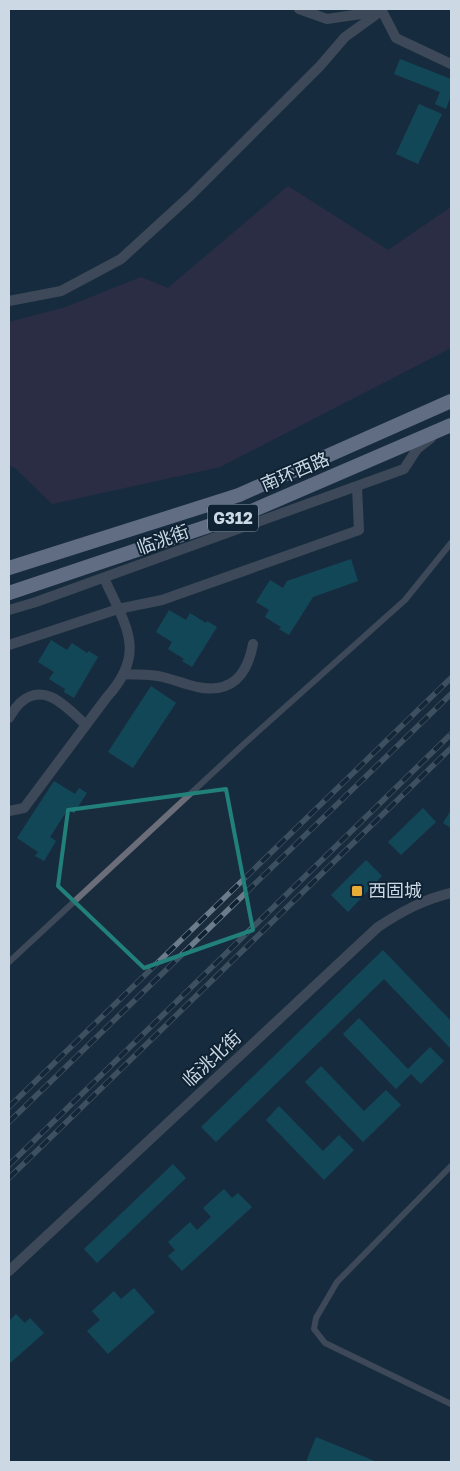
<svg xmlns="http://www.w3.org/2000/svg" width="460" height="1471" font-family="'Golos Text','Noto Sans SC',sans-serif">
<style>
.green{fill:#432f4d}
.building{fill:#0d6979}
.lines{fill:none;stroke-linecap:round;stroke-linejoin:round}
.service{stroke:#6b6d79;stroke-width:6}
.minor{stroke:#6b6d79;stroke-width:10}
.tertiary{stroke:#6b6d79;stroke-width:10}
.trunk{stroke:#babdd8;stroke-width:14}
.rail-casing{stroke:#6c7c8b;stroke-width:5.5}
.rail{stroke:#0e2233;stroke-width:4;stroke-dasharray:11;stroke-linecap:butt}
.trunk-bridge{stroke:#babdd8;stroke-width:14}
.marked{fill:none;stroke:#22807a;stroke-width:4;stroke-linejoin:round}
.poi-dot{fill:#e6ac36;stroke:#0e2233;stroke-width:2}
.labels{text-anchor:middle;stroke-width:4;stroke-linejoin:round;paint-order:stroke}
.shield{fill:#0e2233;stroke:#93a1af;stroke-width:1}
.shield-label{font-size:16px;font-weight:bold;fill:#ccd8e4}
.street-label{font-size:18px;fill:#ccd8e4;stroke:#0e2233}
.poi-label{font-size:18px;fill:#ccd8e4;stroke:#0e2233;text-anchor:start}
</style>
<rect width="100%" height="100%" fill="#182c3e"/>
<!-- green -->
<polygon class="green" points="288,186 388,250 451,207 451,348 220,467 52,504 15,468 9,465 9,322 66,307 141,277 168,288"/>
<!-- building -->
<g class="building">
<polygon points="400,59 451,79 451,95 446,109 435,104 440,92 394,74"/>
<polygon points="419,104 442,114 418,164 396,154"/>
<polygon points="351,559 358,581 313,597 289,635 279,629 281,627 265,617 269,610 256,602 270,580 283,588 287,581"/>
<polygon points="169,610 186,620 190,613 206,623 207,621 217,627 192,667 182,661 184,659 168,649 172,642 156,632"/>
<polygon points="51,640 67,650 72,643 87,653 89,651 98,657 74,698 64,692 65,689 49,679 54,672 38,662"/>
<polygon points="151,686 176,703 133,768 108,752"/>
<polygon points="54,781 75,794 79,788 87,793 74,813 68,809 50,837 56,841 44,861 35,856 38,852 17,838"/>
<polygon points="423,808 436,822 401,855 388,842"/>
<polygon points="451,810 451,828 443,823"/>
<polygon points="366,860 382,876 348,912 331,895"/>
<polygon points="383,950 451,1021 451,1049 384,979 216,1142 201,1127"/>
<polygon points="359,1018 408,1069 430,1047 444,1061 421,1084 411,1074 396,1089 343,1034"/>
<polygon points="321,1066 364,1111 386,1090 401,1105 363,1142 305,1082"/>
<polygon points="279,1106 323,1151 339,1135 354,1150 324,1180 266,1120"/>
<polygon points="173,1164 186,1178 97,1263 84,1249"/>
<polygon points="224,1189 232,1198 238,1193 252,1207 182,1271 168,1256 175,1250 168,1242 190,1222 197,1230 211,1217 203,1208"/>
<polygon points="134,1288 155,1312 108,1354 87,1331 100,1320 92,1311 114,1291 121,1299"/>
<polygon points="16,1314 25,1323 30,1318 44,1333 9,1364 9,1321"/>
<polygon points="316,1437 377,1462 306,1462"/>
</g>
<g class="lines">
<!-- service -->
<g class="service">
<polyline points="9,962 244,744 405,600 451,543"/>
<polyline points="451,1166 337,1282 316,1318 314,1329 325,1343 451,1404"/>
</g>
<!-- minor -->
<g class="minor">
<polyline points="299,9 327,19 381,11"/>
<polyline points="9,645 118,609 162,600 359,530 357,487"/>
<path d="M 124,674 C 136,675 150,674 163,677 C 174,680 185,684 197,687 C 231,694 247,676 253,644"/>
<path d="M 9,718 C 12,713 16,707 20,703 C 45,680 68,709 86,725"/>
<path d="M 9,811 L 24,808 L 107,697 C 148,652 125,625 104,578"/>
<path d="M 9,1271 L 378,927 C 401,912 424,899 451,893"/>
</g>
<!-- tertiary -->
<g class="tertiary">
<polyline points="381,9 396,38 451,64"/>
<polyline points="9,301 61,291 121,259 191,195 320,66 345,37 381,11"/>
<polyline points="9,610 36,602 404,469 417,449 431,438"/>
</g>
<!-- trunk -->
<polyline class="trunk" points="9,568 239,495 451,401"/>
<!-- rail casing -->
<g class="rail-casing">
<g id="rail">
<polyline points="9,1107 451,678"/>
<polyline points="9,1122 451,694"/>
<polyline points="9,1165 451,734"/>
<polyline points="9,1178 451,748"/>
</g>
</g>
<!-- rail -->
<use href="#rail" class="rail"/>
<!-- trunk-bridge -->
<polyline class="trunk-bridge" points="9,593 247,513 451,425"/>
</g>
<!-- marked area -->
<path d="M0 0H460V1471H0ZM 226,789 L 253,930 L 144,968 L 58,886 L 68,810 Z" fill="#182c3e" fill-opacity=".55" fill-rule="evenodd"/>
<path class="marked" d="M 226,789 L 253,930 L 144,968 L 58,886 L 68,810 Z"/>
<!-- markers -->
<rect class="poi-dot" x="351" y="885" width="12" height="12" rx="2.5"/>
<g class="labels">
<!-- shield labels -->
<rect class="shield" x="208" y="504.5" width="50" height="27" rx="4"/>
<g class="shield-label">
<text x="233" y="524">G312</text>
</g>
<!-- street labels -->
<g class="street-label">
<text transform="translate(295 472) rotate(-23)" y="6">南环西路</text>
<text transform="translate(163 540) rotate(-20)" y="6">临洮街</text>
<text transform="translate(212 1059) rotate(-43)" y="6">临洮北街</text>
</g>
<!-- poi labels -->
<g class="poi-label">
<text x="368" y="897">西固城</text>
</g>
</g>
<!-- border -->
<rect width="460" height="1471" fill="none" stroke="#ccd8e4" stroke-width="20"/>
</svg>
